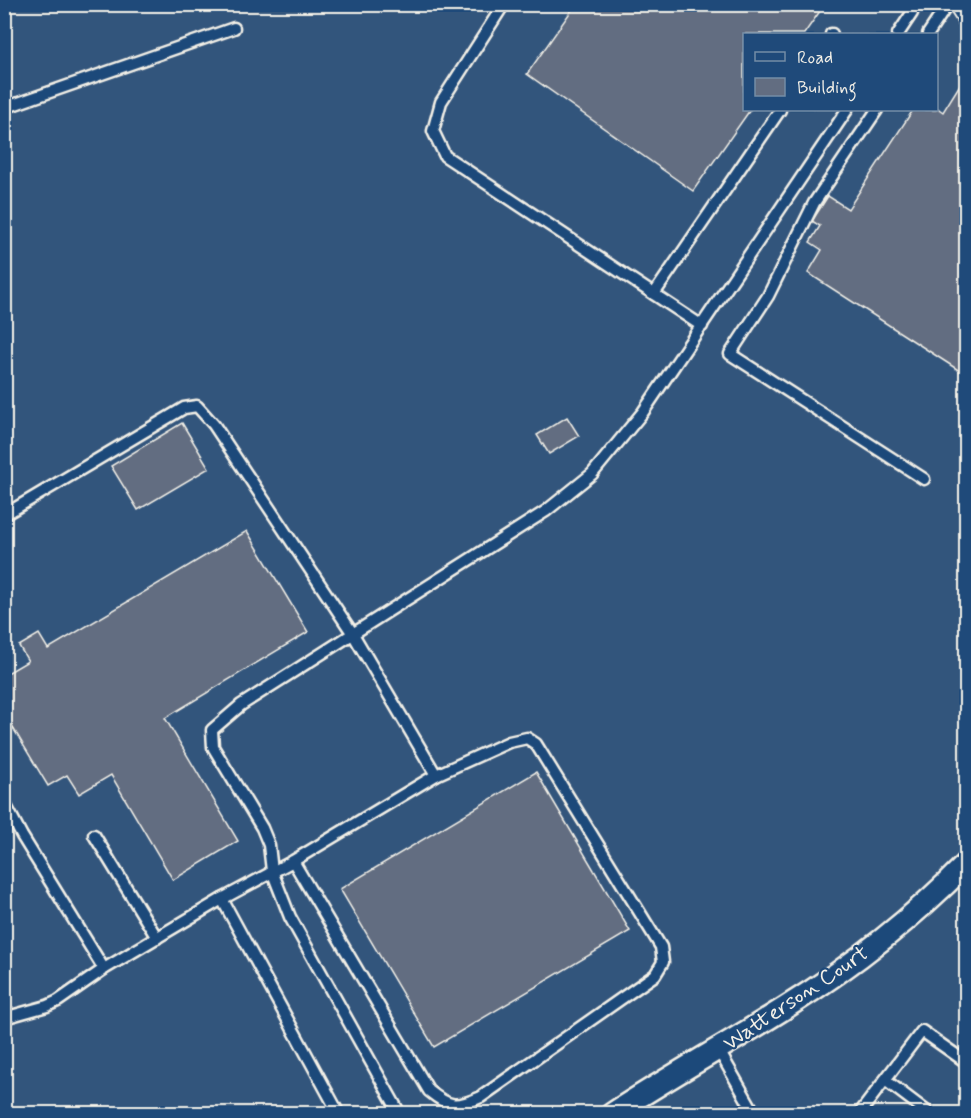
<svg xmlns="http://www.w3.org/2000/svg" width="971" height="1118" font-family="Mynerve,sans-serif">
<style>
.built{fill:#33547c;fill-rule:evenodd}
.building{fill:#626d81;stroke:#f4f1e8;stroke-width:1.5}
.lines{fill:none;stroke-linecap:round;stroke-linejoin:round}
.service-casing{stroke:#f4f1e8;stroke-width:15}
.minor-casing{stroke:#f4f1e8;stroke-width:26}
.service{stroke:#1f4a7a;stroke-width:10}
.minor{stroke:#1f4a7a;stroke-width:21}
.labels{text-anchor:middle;stroke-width:4.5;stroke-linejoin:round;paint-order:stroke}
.street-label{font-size:22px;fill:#f4f1e8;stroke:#1f4a7a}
</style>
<rect width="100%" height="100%" fill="#1f4a7a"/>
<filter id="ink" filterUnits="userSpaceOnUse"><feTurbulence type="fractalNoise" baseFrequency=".0167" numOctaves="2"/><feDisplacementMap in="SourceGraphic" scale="12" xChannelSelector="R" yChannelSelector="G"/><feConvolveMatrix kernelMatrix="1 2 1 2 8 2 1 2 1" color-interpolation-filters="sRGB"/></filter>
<g filter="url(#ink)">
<!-- built -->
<path class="built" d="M 5,5 L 966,5 L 966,1113 L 5,1113 ZM 744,34 L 936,34 L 936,110 L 744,110 Z"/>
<!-- building -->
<g class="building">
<polygon points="4,4 24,4 4,11"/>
<polygon points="576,4 825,4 804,34 744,34 744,110 750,110 693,191 527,74"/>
<polygon points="966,75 966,375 808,273 822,250 810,242 820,226 812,221 828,196 848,209 913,110 936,110 936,107 943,112"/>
<polygon points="567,417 579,436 549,454 537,435"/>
<polygon points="182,423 209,468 138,510 111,466"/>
<polygon points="247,531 308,632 165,718 238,841 173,880 111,775 79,794 67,775 48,786 4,713 4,675 28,661 19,646 39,634 48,649"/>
<polygon points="536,772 630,931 434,1047 340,889"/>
<polygon points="966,991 966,1006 960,1001"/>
</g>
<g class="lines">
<!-- service casing -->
<g class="service-casing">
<g id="service">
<polyline points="504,4 441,102 433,131 445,156 702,326"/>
<polyline points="953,4 966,24"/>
<polyline points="831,34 832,34"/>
<polyline points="898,34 912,13 911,4"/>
<polyline points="928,34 948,4"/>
<polyline points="4,108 234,28"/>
<polyline points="877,110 814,203 768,296 730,354 924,479"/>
<polyline points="654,294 780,110"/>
<polyline points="4,515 184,408 197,406 214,425 353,634 436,775"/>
<polyline points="4,802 22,836 104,969"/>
<polyline points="94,835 157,938"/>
<path d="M 222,899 L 293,861 L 436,775 L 509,742 L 527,738 L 536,744 L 661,947 L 663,962 L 655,975 L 481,1097 C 456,1108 450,1108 429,1091 L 293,861"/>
<polyline points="4,1018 47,1006 58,1001 104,969 222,899 339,1114"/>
<polyline points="718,1049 755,1114"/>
<polyline points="885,1080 930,1114"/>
<polyline points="400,1114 290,917 272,871 269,845 262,828 213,747 212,730 241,705 546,511 592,474 643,412 847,110"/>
<polyline points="859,1114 922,1031 966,1062"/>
</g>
</g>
<!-- minor casing -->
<g class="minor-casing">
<path id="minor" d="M 612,1114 C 670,1076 730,1043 788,1006 C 852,966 914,917 966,864"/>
</g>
<!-- service -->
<use href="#service" class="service"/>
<!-- minor -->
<use href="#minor" class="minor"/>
</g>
</g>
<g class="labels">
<!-- street labels -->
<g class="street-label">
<text transform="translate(795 997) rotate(-34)" y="8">Watterson Court</text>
</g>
</g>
<!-- margin -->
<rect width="971" height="1118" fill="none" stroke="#1f4a7a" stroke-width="24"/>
<rect x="12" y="12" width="947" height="1094" fill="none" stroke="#f4f1e8" stroke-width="2" filter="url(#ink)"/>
<!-- legend -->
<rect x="743" y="33" width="195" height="78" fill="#1f4a7a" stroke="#748da6" stroke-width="1.5"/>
<rect x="755" y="52" width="30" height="9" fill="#1f4a7a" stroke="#748da6" stroke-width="1.5"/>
<text x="797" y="63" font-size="18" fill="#f4f1e8">Road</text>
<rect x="755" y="78" width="30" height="18" fill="#626d81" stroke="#748da6" stroke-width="1.5"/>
<text x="797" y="93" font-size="18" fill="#f4f1e8">Building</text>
</svg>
